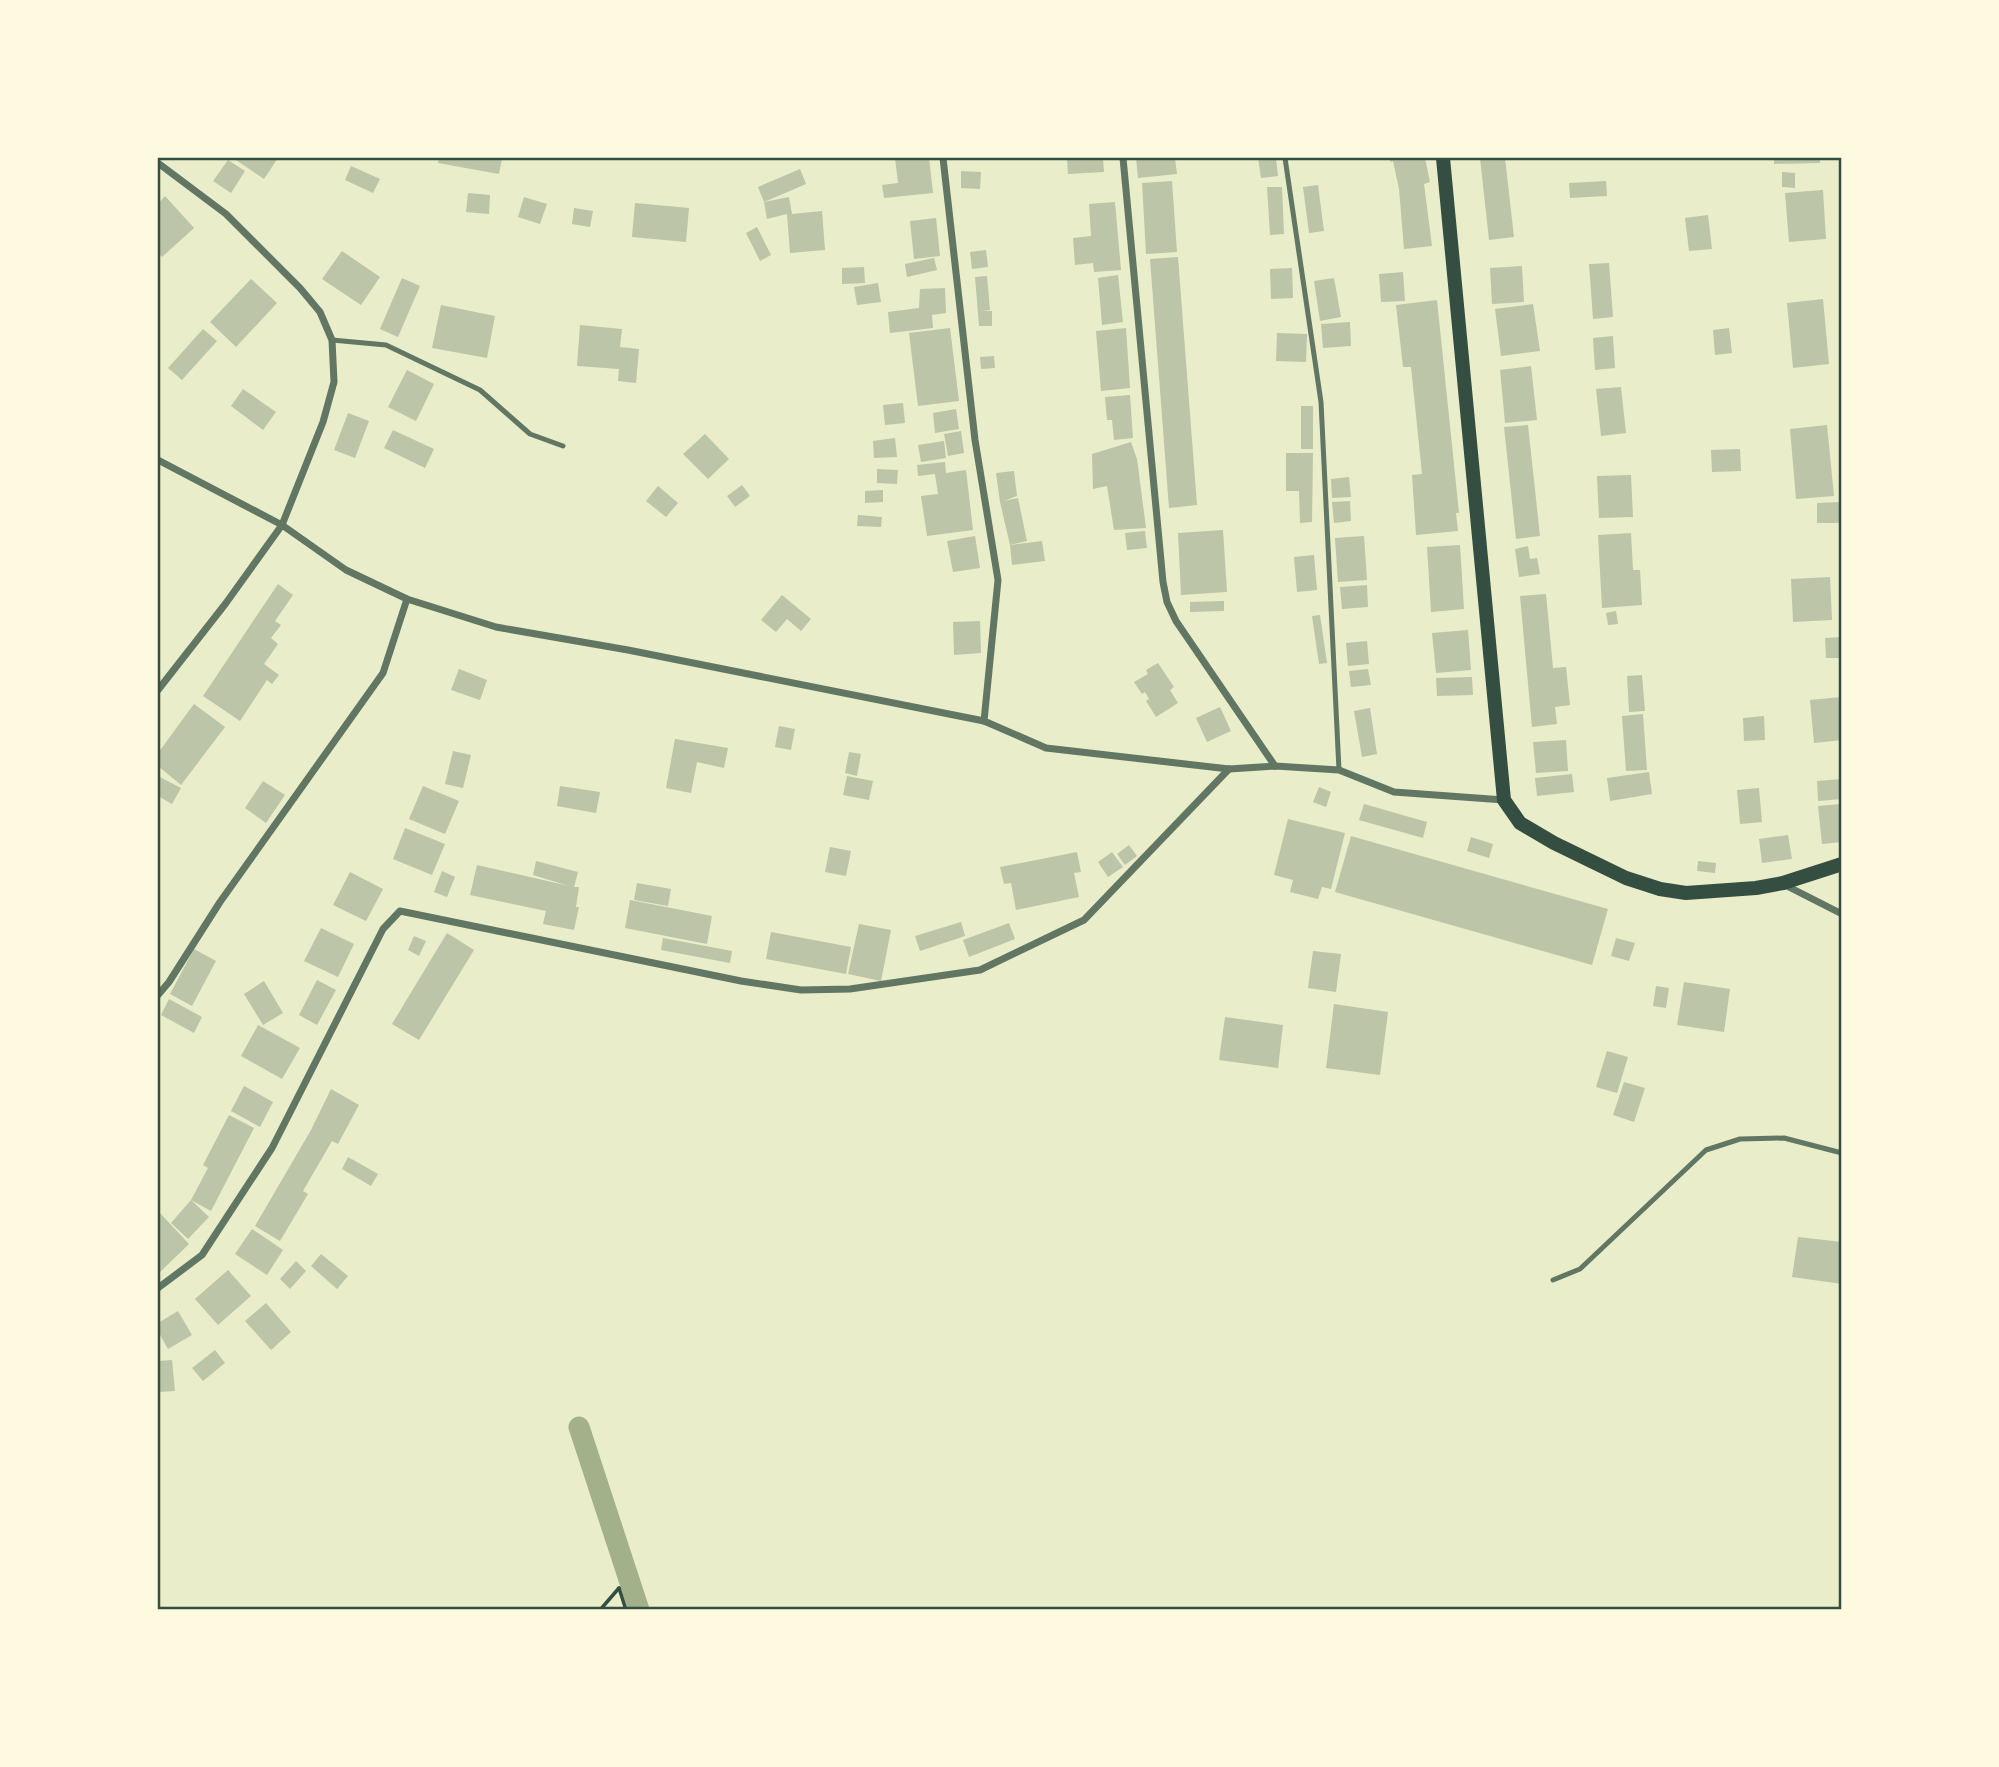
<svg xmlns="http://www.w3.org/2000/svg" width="1999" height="1767" font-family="'Source Serif 4',serif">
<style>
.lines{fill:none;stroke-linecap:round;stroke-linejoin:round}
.canal{stroke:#a3b18a;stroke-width:21}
.building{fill:#bcc5a7}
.path{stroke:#344e41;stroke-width:3.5}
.service{stroke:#617663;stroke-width:5}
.minor{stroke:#617663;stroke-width:7}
.secondary{stroke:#344e41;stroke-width:14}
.neatline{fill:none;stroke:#344e41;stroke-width:2.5}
</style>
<rect width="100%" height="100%" fill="#e9edc9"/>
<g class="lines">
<!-- canal -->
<polyline class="canal" points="579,1427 639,1610"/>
</g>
<!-- building -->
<g class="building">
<polygon points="233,158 278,158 264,179"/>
<polygon points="439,158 502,158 499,174 438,163"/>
<polygon points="895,158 929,158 933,193 884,198 882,185 898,183"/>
<polygon points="1067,158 1103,158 1104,172 1068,174"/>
<polygon points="1136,158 1175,158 1177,174 1138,178"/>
<polygon points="1258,158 1276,158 1278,176 1261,178"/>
<polygon points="1390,158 1425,158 1430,182 1424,184 1432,246 1404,249 1399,189 1393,161 1390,162"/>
<polygon points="1480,158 1505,158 1514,237 1489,240"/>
<polygon points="1774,158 1820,158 1820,163 1774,164"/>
<polygon points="228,160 245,171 231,193 213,181"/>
<polygon points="351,166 380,179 373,193 345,180"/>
<polygon points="800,169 806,184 764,202 758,187"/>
<polygon points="961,171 981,172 980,189 961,188"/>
<polygon points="1782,172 1795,173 1795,188 1782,187"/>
<polygon points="1172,181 1177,252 1146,254 1142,183"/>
<polygon points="1606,181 1607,196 1570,198 1569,183"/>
<polygon points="1318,185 1324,231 1309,233 1303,187"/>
<polygon points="1267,187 1282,187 1284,234 1270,235"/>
<polygon points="1823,190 1826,239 1789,242 1785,193"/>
<polygon points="468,193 490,195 489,214 466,212"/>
<polygon points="165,196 194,228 162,257 158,252 158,204"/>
<polygon points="524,197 547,204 540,224 518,217"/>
<polygon points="789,197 792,214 822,211 825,250 790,253 787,214 767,219 764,202"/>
<polygon points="1115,202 1121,270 1094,272 1093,263 1075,265 1073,238 1091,236 1089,204"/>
<polygon points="635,203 689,208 686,242 632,237"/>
<polygon points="574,208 593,211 590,227 572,224"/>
<polygon points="1708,215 1712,249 1689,251 1685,218"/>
<polygon points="936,218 940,256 914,259 910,221"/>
<polygon points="757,227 771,255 760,261 746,233"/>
<polygon points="986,250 988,267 972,269 970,252"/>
<polygon points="342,251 380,277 361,305 322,279"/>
<polygon points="1178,257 1197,505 1169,508 1150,259"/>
<polygon points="934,258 937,270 907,277 905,264"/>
<polygon points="1609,263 1613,317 1593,319 1589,264"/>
<polygon points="1522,266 1524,302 1492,304 1490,268"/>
<polygon points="864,267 865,283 842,284 842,268"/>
<polygon points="1292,268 1293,298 1271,299 1270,269"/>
<polygon points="1403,272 1405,301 1381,302 1379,274"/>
<polygon points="1118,275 1123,322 1102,325 1098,278"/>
<polygon points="987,276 990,310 981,311 992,311 992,326 979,326 975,277"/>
<polygon points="402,278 420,286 398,337 380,329"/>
<polygon points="1334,278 1341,317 1320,321 1314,281"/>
<polygon points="251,279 277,303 236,347 210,322"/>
<polygon points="878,283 881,302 857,305 854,287"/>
<polygon points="945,288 946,313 932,315 933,328 890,333 888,312 919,308 920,289"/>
<polygon points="1823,299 1829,364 1793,368 1787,303"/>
<polygon points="1437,300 1459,513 1456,513 1458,531 1416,535 1412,475 1422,474 1411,367 1403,367 1396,305"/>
<polygon points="1533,304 1540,351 1501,356 1495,309"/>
<polygon points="441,305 495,316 487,358 432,348"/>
<polygon points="1350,322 1351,346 1323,348 1321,324"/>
<polygon points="580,325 622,329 620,347 639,349 636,383 618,381 619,369 577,366"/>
<polygon points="950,328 959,401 918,406 909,333"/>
<polygon points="1126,328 1130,388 1101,391 1096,331"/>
<polygon points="1729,328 1732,353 1715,355 1713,330"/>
<polygon points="203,329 217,341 182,380 168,368"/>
<polygon points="1277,333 1307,334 1306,362 1276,361"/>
<polygon points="1613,336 1615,368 1595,370 1593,338"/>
<polygon points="994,356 995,368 981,369 980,357"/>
<polygon points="1531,366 1537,420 1505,423 1500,370"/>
<polygon points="407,370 434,384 416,421 388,407"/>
<polygon points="1621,387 1626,433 1601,436 1596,389"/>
<polygon points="243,389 276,412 263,430 231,406"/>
<polygon points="1130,395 1133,438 1114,440 1112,420 1107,420 1105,397"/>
<polygon points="903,403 905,423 885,425 883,405"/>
<rect x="1301" y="406" width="12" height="43"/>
<polygon points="956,409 959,429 935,433 933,413"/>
<polygon points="348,413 369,421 355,458 334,450"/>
<polygon points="1528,425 1540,536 1516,539 1504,427"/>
<polygon points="1827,425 1834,496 1796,499 1790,429"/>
<polygon points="393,430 434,449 425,468 384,448"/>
<polygon points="961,431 964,453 948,456 944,434"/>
<polygon points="705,434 729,459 708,479 683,454"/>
<polygon points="895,438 897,457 874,458 873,441"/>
<polygon points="944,441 946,458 921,462 918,445"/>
<polygon points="1131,442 1137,459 1146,528 1114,530 1107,486 1093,489 1092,454"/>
<polygon points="1740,449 1741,471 1712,472 1711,450"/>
<polygon points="1286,453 1313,453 1312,522 1300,523 1299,491 1286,491"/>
<polygon points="945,462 946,473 966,470 973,530 927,536 921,496 938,494 935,474 918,476 917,465"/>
<polygon points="877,469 898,470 897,484 877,483"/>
<polygon points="1014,471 1017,496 1004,501 1018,498 1027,541 1010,545 1000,502 996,473"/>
<polygon points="1631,475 1633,517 1599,518 1597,476"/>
<polygon points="1349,477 1351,497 1332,498 1331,479"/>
<polygon points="742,485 750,496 735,507 727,496"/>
<polygon points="658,486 678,503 666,517 646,501"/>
<polygon points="883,490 883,502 865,503 865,491"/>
<polygon points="1350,501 1351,521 1334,523 1332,502"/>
<polygon points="1842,502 1842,523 1817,523 1817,503"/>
<polygon points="858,515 882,517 881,527 857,526"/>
<polygon points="1223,530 1227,592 1181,595 1178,533"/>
<polygon points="1145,531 1147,548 1127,550 1125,533"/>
<polygon points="1631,533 1633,570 1640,570 1642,605 1602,608 1598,535"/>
<polygon points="975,536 980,568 953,572 947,541"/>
<polygon points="1364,536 1367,580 1338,582 1335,538"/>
<polygon points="1042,541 1045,561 1012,565 1010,545"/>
<polygon points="1460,545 1464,609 1431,612 1427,547"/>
<polygon points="1528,546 1530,559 1537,558 1540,574 1519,577 1515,549"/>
<polygon points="1314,555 1317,590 1297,592 1294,557"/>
<polygon points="1830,577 1832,620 1793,622 1791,579"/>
<polygon points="278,584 293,595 275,621 281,625 271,638 278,644 264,664 279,675 272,684 267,680 240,721 203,696"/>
<polygon points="1367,585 1368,607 1342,609 1340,587"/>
<polygon points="1546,594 1553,668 1566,667 1570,705 1555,707 1557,724 1532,727 1520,596"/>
<polygon points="782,595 811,619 801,631 787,619 776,632 761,620"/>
<polygon points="1224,601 1224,611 1190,612 1190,602"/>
<polygon points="1616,611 1618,624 1608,625 1606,613"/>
<polygon points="1320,615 1327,663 1319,664 1312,616"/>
<polygon points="980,621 981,653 954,655 953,622"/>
<polygon points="1468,630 1471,670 1436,673 1432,633"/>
<polygon points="1842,637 1842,658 1826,658 1825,638"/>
<polygon points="1367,641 1369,664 1348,666 1346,643"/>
<polygon points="1158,663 1174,687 1170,690 1178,703 1156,717 1146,701 1149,699 1145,692 1142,694 1134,682 1148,674 1146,670"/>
<polygon points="459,669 487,680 480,700 451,690"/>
<polygon points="1368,669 1371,685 1351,687 1349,671"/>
<polygon points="1642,675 1645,711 1629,712 1627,676"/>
<polygon points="1472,677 1473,695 1437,696 1436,678"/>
<polygon points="1842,697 1842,740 1814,743 1810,700"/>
<polygon points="194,704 225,727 181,785 158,766 158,753"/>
<polygon points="1220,707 1231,731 1207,742 1196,718"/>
<polygon points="1370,708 1377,754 1362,757 1354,711"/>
<polygon points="1643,714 1647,770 1626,771 1622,716"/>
<polygon points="1764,716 1765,740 1744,741 1743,718"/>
<polygon points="779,726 795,729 791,750 775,747"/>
<polygon points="675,739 728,748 724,768 697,762 691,793 666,788"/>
<polygon points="1566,740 1568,771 1536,773 1533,742"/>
<polygon points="453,751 471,755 463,788 445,784"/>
<polygon points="849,752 861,754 857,776 845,773"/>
<polygon points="1649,772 1652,794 1610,801 1607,778"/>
<polygon points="1572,774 1574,792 1537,796 1535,778"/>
<polygon points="158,776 181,788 172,804 158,796"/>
<polygon points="847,776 873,781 869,800 843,795"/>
<polygon points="1842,779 1842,799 1818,801 1817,781"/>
<polygon points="263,781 285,795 266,823 245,808"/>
<polygon points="423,786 459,801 445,834 409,819"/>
<polygon points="560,786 600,792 596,813 557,806"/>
<polygon points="1319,787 1331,792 1326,807 1313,802"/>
<polygon points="1759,788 1762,822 1740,824 1737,790"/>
<polygon points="1364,804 1427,822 1423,838 1359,820"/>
<polygon points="1842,804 1842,842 1822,844 1818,806"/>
<polygon points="1288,819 1345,833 1331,889 1322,887 1318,899 1290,892 1293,880 1274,875"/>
<polygon points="405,828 445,844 432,875 393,859"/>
<polygon points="1788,835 1792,859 1762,863 1759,839"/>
<polygon points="1351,836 1608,909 1592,965 1335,892"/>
<polygon points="1471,837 1493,844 1489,858 1467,851"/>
<polygon points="1129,845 1137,856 1125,865 1117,854"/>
<polygon points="830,847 851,851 846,876 825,872"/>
<polygon points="1077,852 1081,872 1074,873 1079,897 1016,910 1011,883 1004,884 1000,867"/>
<polygon points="1112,852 1123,867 1108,877 1098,862"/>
<polygon points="536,861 578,872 574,887 579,887 576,907 579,907 574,930 543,924 546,911 470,895 477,865 569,886 533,875"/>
<polygon points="1698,861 1716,863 1715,873 1697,871"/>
<polygon points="442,871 455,877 447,897 434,892"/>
<polygon points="350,872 383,889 366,921 333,905"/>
<polygon points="637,883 671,889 668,906 634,900"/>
<polygon points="630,900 712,916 707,944 625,928"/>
<polygon points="961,922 965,936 920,951 915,936"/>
<polygon points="1009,923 1015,939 969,957 963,940"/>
<polygon points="859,924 891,930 881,981 848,974"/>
<polygon points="321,928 354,944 338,977 304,961"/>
<polygon points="771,932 851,947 846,974 766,959"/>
<polygon points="447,933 474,950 419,1040 392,1024"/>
<polygon points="414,936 426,941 419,956 408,950"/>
<polygon points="663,938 732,951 730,963 661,950"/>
<polygon points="1616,938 1635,943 1629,961 1611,956"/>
<polygon points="194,949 216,961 192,1006 170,994"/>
<polygon points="1313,951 1341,954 1336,992 1308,988"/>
<polygon points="317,980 336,990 317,1025 299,1015"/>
<polygon points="264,981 283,1013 263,1025 244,994"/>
<polygon points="1684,982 1730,989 1724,1032 1677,1025"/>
<polygon points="1656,986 1669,988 1666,1008 1653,1006"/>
<polygon points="169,999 202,1017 194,1033 161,1015"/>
<polygon points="1334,1004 1388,1012 1380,1075 1326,1068"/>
<polygon points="1225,1017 1283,1025 1278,1068 1219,1060"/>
<polygon points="258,1025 300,1048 282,1079 241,1056"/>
<polygon points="1607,1051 1628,1057 1617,1093 1596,1087"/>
<polygon points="1624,1082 1645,1088 1634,1122 1613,1115"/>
<polygon points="244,1086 273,1102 260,1127 231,1111"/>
<polygon points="331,1089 359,1105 338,1144 332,1141 303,1191 308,1194 280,1241 255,1226 311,1130"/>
<polygon points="229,1115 254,1128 211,1211 191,1200 208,1168 203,1165"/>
<polygon points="348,1157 378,1174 371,1186 342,1169"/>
<polygon points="191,1200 209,1217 188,1239 171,1223"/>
<polygon points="158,1211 189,1244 158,1274"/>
<polygon points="252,1229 283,1250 267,1275 235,1254"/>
<polygon points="1798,1237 1842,1242 1842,1284 1792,1277"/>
<polygon points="321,1254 348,1276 337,1289 311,1266"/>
<polygon points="296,1261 306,1271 290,1289 280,1279"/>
<polygon points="228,1270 251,1296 218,1325 195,1299"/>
<polygon points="266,1303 291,1332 271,1350 245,1321"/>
<polygon points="178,1311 192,1335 168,1349 158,1331 158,1323"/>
<polygon points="215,1350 225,1363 203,1381 192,1368"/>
<polygon points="172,1360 175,1391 158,1392 158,1361"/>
</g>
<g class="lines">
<!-- path -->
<g class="path">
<polyline points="619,1588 626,1610"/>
<polyline points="600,1610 619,1588"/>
</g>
<!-- service -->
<g class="service">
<polyline points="1285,158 1321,402 1339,770"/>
<polyline points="332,340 386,345 480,390 530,434 563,446"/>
<polyline points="1553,1280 1580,1269 1706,1150 1740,1139 1784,1138 1842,1153"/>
</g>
<!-- minor -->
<g class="minor">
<polyline points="943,158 975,440 998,580 984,721"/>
<polyline points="1123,158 1163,582 1167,602 1176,621 1275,766"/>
<polyline points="158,163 226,214 300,288 320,312 332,340 334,382 323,422 282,525 226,603 158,690"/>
<polyline points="158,460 282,525 346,570 407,599 496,627 628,650 984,721 1046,748 1229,769 1275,766 1339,770 1394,792 1504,800"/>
<polyline points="1783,884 1842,914"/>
<polyline points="158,995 169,982 220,902 383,673 407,599"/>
<polyline points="158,1288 202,1255 272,1148 383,929 400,911 741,981 801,990 850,989 980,970 1084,920 1229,769"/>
</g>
<!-- secondary -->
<polyline class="secondary" points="1443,158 1504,800 1520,823 1554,843 1626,878 1660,889 1686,893 1756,888 1783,883 1842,864"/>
</g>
<!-- border -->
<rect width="1999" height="1767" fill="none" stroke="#fefae0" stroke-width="318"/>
<rect x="159" y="159" width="1681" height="1449" class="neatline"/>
</svg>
